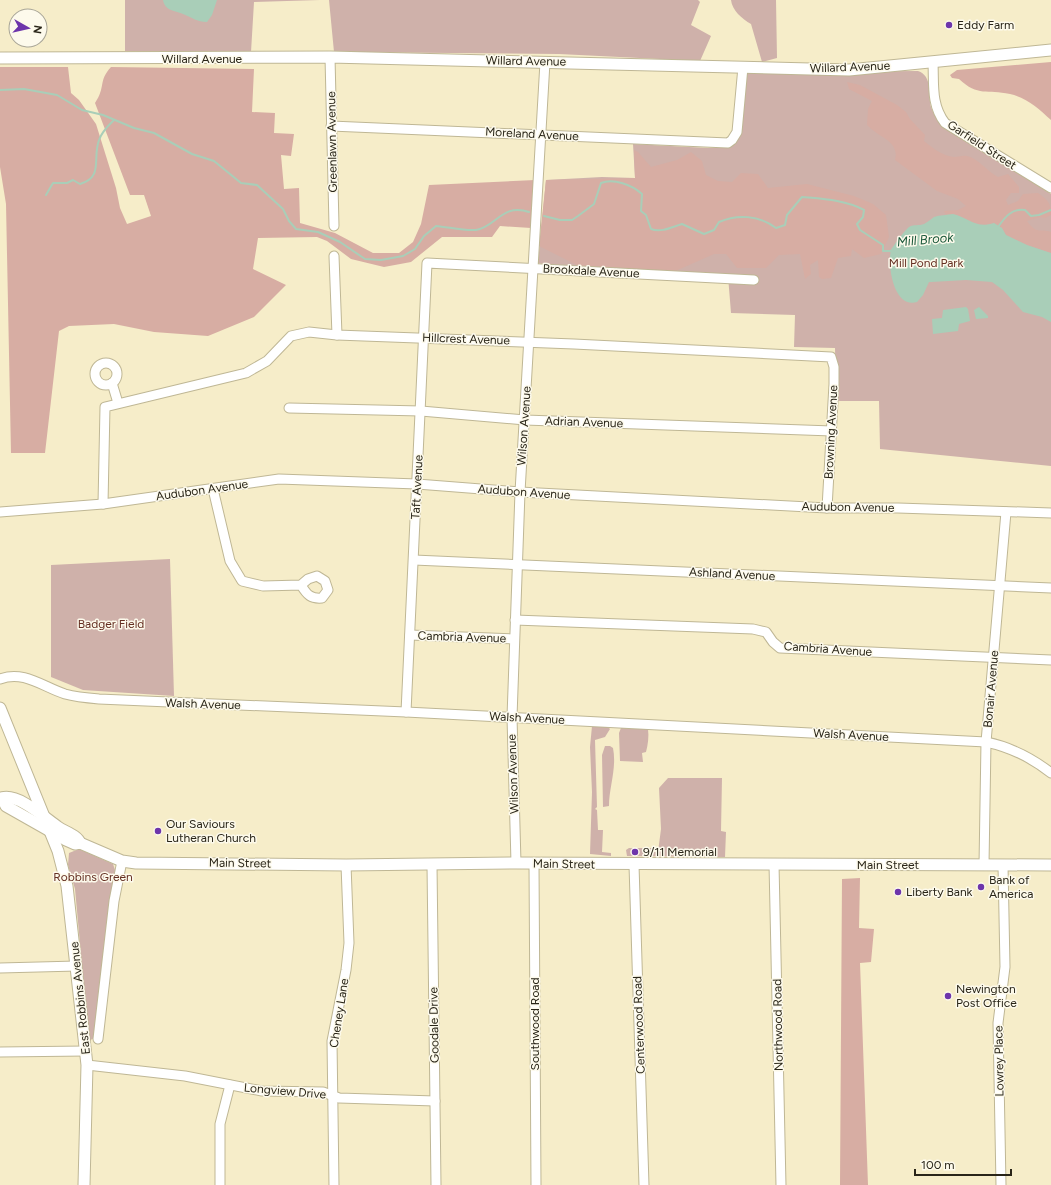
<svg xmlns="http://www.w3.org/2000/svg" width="1051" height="1185" font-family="Figtree,sans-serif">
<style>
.green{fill:#cfb1aa}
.forest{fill:#d7ada3}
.water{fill:#a9ceb8}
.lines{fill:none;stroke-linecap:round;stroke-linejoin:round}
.stream{stroke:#a9ceb8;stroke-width:2}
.minor-casing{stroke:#bfb795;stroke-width:11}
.major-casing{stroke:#bfb795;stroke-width:13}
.minor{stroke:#fff;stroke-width:9}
.major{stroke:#fff;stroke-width:11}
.poi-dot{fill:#6d35ab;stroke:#fdfaec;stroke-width:1.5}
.labels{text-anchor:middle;stroke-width:3;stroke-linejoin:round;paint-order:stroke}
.poi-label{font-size:12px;fill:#292518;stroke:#fdfaec;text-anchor:start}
.street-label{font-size:12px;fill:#292518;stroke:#fdfaec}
.park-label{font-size:12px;fill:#652f22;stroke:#fdfaec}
.water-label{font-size:13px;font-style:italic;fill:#1a583a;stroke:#fdfaec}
</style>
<rect width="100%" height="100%" fill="#f6edc9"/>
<!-- green -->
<g class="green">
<polygon points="125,0 320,0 254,2 251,52 125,51"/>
<polygon points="329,0 698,0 700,2 691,25 711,36 700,61 559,54 334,52"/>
<path d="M 731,0 L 776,0 L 777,58 L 762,62 L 751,24 C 742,19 732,10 731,0 Z"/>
<path d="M 918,71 C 933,76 928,95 931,107 C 933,113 937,118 940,124 L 1051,194 L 1051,466 L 880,449 L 879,401 L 836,401 L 835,348 L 794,347 L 795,315 L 731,313 L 728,276 L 551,266 L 538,263 L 546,180 L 602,177 L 635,178 L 633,144 L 708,148 L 731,147 L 741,135 L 746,72 Z"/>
<polygon points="170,559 174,696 83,690 51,677 51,565"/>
<polygon points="592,726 608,727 610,729 605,737 595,740 597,807 595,809 597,810 598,830 603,830 602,852 611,853 611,856 590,854 592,792 590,747"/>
<path d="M 621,728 L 648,729 C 649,737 648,744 646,752 L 642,753 L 643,762 L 620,761 L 619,733 Z"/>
<path d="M 605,746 L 610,746 L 613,748 C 617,768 609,787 609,806 L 603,807 L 602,755 Z"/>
<polygon points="668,778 722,778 721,831 726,832 725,857 627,856 626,850 629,848 653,848 654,852 658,852 661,829 659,788"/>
<polygon points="79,849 113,864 115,870 94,1038 89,1041 75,889 68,865 69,853"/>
</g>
<!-- forest -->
<g class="forest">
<path d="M 1051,62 L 1051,120 C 1039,109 1027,98 1010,94 C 987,89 978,97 959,79 L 952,78 L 950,75 L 957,70 Z"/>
<path d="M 0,67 L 68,67 L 71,93 L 79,100 L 96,124 L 116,188 L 120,208 L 127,224 L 151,216 L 144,195 L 130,195 L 95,103 C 106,87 98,81 111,67 L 254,69 L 252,112 L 275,113 L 274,133 L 294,134 L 291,156 L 281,155 L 284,189 L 299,188 L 300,223 L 335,233 L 373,253 L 399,253 L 413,242 L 421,224 L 429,185 L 535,180 L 531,228 L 500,226 L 492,237 L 442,237 L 411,262 L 384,267 L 351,259 L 327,241 L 317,237 L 258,238 L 253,269 L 286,285 L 254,317 L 208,336 L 154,332 L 114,324 L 69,326 L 59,331 L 45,453 L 11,453 L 6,204 L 0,167 Z"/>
<path d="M 847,82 L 860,85 L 897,105 L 906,112 L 910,119 L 925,135 L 924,141 C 933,148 942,156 954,157 C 958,157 963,155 967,156 C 978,158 988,172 998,177 L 1008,174 L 1019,187 L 1019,193 L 1011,193 L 1006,200 L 1008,205 L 1018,201 L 1023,194 L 1038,193 C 1048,200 1051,203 1051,215 L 1045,218 L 1040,217 L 1027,221 C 1037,235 1039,228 1051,232 L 1051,253 L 1027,245 L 1006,235 L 1002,228 L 994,223 C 973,230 965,213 946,215 L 944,211 L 958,210 L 966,206 L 958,199 L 937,191 L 895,160 C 900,141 879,138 867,125 L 868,109 L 872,101 L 849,89 Z"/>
<polygon points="634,150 638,152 651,167 677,160 691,152 702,161 706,175 718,181 732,182 741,173 758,174 768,188 807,184 854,196 873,204 886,215 889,237 881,254 864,258 852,249 851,256 838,258 831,278 822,279 819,277 818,260 810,265 811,274 805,279 800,254 779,255 766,268 737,268 726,254 714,254 671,273 583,268 539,246 546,180 635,178"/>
<polygon points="860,878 859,928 874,929 871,962 860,963 868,1185 840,1185 842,879"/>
</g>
<!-- water -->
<g class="water">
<path d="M 163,0 L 217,0 L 212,15 L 207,22 C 197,22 191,17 183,14 C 174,10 165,11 163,0 Z"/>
<path d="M 953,214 C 969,218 976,229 994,223 L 1002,228 L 1006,235 L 1027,245 L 1051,253 L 1051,322 L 1042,317 L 1023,312 L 1003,290 L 992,282 L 966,280 L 931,282 L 929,282 L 923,295 L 917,302 C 894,309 887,266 891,250 C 893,246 905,230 909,227 C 914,224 919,226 924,224 C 928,222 931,219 934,217 C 940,215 947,215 953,214 Z"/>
<polygon points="966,307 968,309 970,321 959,324 958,331 933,334 932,319 942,318 943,310"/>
<polygon points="979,307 988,316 988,318 976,319 974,310"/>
</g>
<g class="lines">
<!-- stream -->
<g class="stream">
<path d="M 0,90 L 24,89 L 57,95 L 82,110 L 103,115 L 134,128 L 154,133 L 192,154 L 214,161 L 241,183 L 257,185 L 283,209 L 289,221 L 296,229 L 318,232 L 340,242 L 365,259 L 381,260 L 403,256 L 415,249 L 424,236 L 436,226 C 448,227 464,231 476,230 C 496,227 502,203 529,212"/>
<path d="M 46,195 L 53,183 L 67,183 L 73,180 L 80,184 C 104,177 92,159 99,140 C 102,131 108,126 114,120"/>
<path d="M 544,216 L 560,220 L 572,220 L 578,216 L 594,204 L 601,183 C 614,178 632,185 642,194 L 641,211 L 646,215 L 651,229 C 661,233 672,227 682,224 L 704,234 L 714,230 L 719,222 C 737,214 759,215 776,228 L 785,225 L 787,215 L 802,197 C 823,199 845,200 864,210 L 863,217 L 857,224 L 860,230 L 883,245 L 883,251 L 893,251"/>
<path d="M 998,227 C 1005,217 1012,208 1025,210 L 1031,216 L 1039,215 L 1051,210"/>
</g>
<!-- minor casing -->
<g class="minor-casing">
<g id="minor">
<polyline points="330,57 334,226"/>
<path d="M 933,63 C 934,84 931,105 945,123 L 1051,188"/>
<polyline points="331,126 728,143 732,140 737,132 743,67"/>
<polyline points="334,256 337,335"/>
<circle cx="106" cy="374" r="11"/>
<polyline points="112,383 118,403"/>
<polyline points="289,408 421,411 525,420 832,431"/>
<path d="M 213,489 L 230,561 L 242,581 L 263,586 L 301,585 L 308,579 L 317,576 L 325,581 L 328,590 L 322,598 C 311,599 307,595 301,585"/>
<polyline points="103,504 105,407 246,373 267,361 291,336 309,332 337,335 574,344 831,357 834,367 834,384 827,508"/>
<polyline points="0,512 103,504 279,479 417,484 520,492 827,508 898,508 1051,513"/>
<polyline points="414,560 1051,588"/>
<polyline points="515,620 753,629 766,632 773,642 780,648 1051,660"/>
<polyline points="410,635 514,639"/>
<path d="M 0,679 C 24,670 43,687 65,694 C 76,697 87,698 99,699 L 406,712 L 986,742 C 1010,747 1032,758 1051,773"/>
<polyline points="406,712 427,263 754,280"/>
<polyline points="516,863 512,717 520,492 545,62"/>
<polyline points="534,864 536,1185"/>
<polyline points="774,864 781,1185"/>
<polyline points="432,865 436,1185"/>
<polyline points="634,865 644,1185"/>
<polyline points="984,865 986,742 1006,512"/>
<polyline points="0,968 77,966"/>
<polyline points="98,1039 114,901 122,861"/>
<polyline points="0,1052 86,1051"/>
<polyline points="87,1065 185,1076 262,1091 323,1092 339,1098 435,1101"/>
<polyline points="220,1185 220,1124 230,1085"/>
<polyline points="334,1185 332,1041 346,970 349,943 346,865"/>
<polyline points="1001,1185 998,1023 1005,967 1003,865"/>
</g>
</g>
<!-- major casing -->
<g class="major-casing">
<g id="major">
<polyline points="0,58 330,57 849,70 1051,50"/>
<polyline points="0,708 58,851 67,886 87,1065 84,1185"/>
<polyline points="2,798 6,806 66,840 75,844 80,843"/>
<path d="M 2,798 C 18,793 45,818 58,827 C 65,832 77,835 80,843"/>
<polyline points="80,843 122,861 136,863 346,865 516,863 1051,865"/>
</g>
</g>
<!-- minor -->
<use href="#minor" class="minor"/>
<!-- major -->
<use href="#major" class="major"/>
</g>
<!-- markers -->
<g class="poi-dot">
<circle cx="949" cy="25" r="4"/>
<circle cx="158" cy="831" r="4"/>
<circle cx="635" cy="852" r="4"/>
<circle cx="981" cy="887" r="4"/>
<circle cx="898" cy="892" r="4"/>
<circle cx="948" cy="996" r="4"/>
</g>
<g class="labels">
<!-- poi labels -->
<g class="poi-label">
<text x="957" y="29">Eddy Farm</text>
<text x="166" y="828">Our Saviours<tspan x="166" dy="14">Lutheran Church</tspan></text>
<text x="643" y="856">9/11 Memorial</text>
<text x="989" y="884">Bank of<tspan x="989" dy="14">America</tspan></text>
<text x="906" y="896">Liberty Bank</text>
<text x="956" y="993">Newington<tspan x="956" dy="14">Post Office</tspan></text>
</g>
<!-- street labels -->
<g class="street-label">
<text x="202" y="63">Willard Avenue</text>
<text transform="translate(526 61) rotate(1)" y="4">Willard Avenue</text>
<text transform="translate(850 67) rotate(-2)" y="4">Willard Avenue</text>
<text transform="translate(532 134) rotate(3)" y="4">Moreland Avenue</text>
<text transform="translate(332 142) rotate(-91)" y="4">Greenlawn Avenue</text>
<text transform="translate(982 145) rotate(33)" y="4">Garfield Street</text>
<text transform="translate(591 271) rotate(3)" y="4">Brookdale Avenue</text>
<text transform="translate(466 339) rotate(2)" y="4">Hillcrest Avenue</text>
<text transform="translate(584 422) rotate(2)" y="4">Adrian Avenue</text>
<text transform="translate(524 426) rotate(-86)" y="4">Wilson Avenue</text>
<text transform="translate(831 432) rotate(-87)" y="4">Browning Avenue</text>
<text transform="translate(417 487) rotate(-87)" y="4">Taft Avenue</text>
<text transform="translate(202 490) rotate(-8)" y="4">Audubon Avenue</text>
<text transform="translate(524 492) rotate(4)" y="4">Audubon Avenue</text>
<text transform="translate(848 507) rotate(1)" y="4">Audubon Avenue</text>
<text transform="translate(732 574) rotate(3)" y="4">Ashland Avenue</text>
<text transform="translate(462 637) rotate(2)" y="4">Cambria Avenue</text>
<text transform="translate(828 649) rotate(4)" y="4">Cambria Avenue</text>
<text transform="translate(991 689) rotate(-85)" y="4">Bonair Avenue</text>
<text transform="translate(203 704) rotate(2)" y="4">Walsh Avenue</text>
<text transform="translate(527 718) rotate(3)" y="4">Walsh Avenue</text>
<text transform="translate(851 735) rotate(3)" y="4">Walsh Avenue</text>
<text transform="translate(513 774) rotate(-92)" y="4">Wilson Avenue</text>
<text transform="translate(240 863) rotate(1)" y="4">Main Street</text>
<text transform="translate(564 864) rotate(1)" y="4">Main Street</text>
<text x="888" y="869">Main Street</text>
<text transform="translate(80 998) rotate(-96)" y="4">East Robbins Avenue</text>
<text transform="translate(339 1013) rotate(-81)" y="4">Cheney Lane</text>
<text transform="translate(535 1024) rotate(-90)" y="4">Southwood Road</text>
<text transform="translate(434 1025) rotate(-91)" y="4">Goodale Drive</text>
<text transform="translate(639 1025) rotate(-92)" y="4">Centerwood Road</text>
<text transform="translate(778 1025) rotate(-91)" y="4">Northwood Road</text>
<text transform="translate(999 1061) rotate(-91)" y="4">Lowrey Place</text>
<text transform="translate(285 1091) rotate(5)" y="4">Longview Drive</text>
</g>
<!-- park labels -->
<g class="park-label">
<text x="926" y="267">Mill Pond Park</text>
<text x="111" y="628">Badger Field</text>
<text x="93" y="881">Robbins Green</text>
</g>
<!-- water labels -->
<g class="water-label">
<text transform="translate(925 239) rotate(-5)" y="5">Mill Brook</text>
</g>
</g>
<!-- north arrow -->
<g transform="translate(28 28) rotate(98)"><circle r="19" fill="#fdfaec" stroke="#a8a597"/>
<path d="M0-3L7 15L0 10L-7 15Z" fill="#6d35ab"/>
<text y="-6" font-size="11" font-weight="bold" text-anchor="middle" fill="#292518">N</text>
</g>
<!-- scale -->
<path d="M915 1169v6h96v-6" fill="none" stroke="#292518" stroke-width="2"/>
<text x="921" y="1169" font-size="12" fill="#292518" stroke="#fdfaec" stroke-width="3" paint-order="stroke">100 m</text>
</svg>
